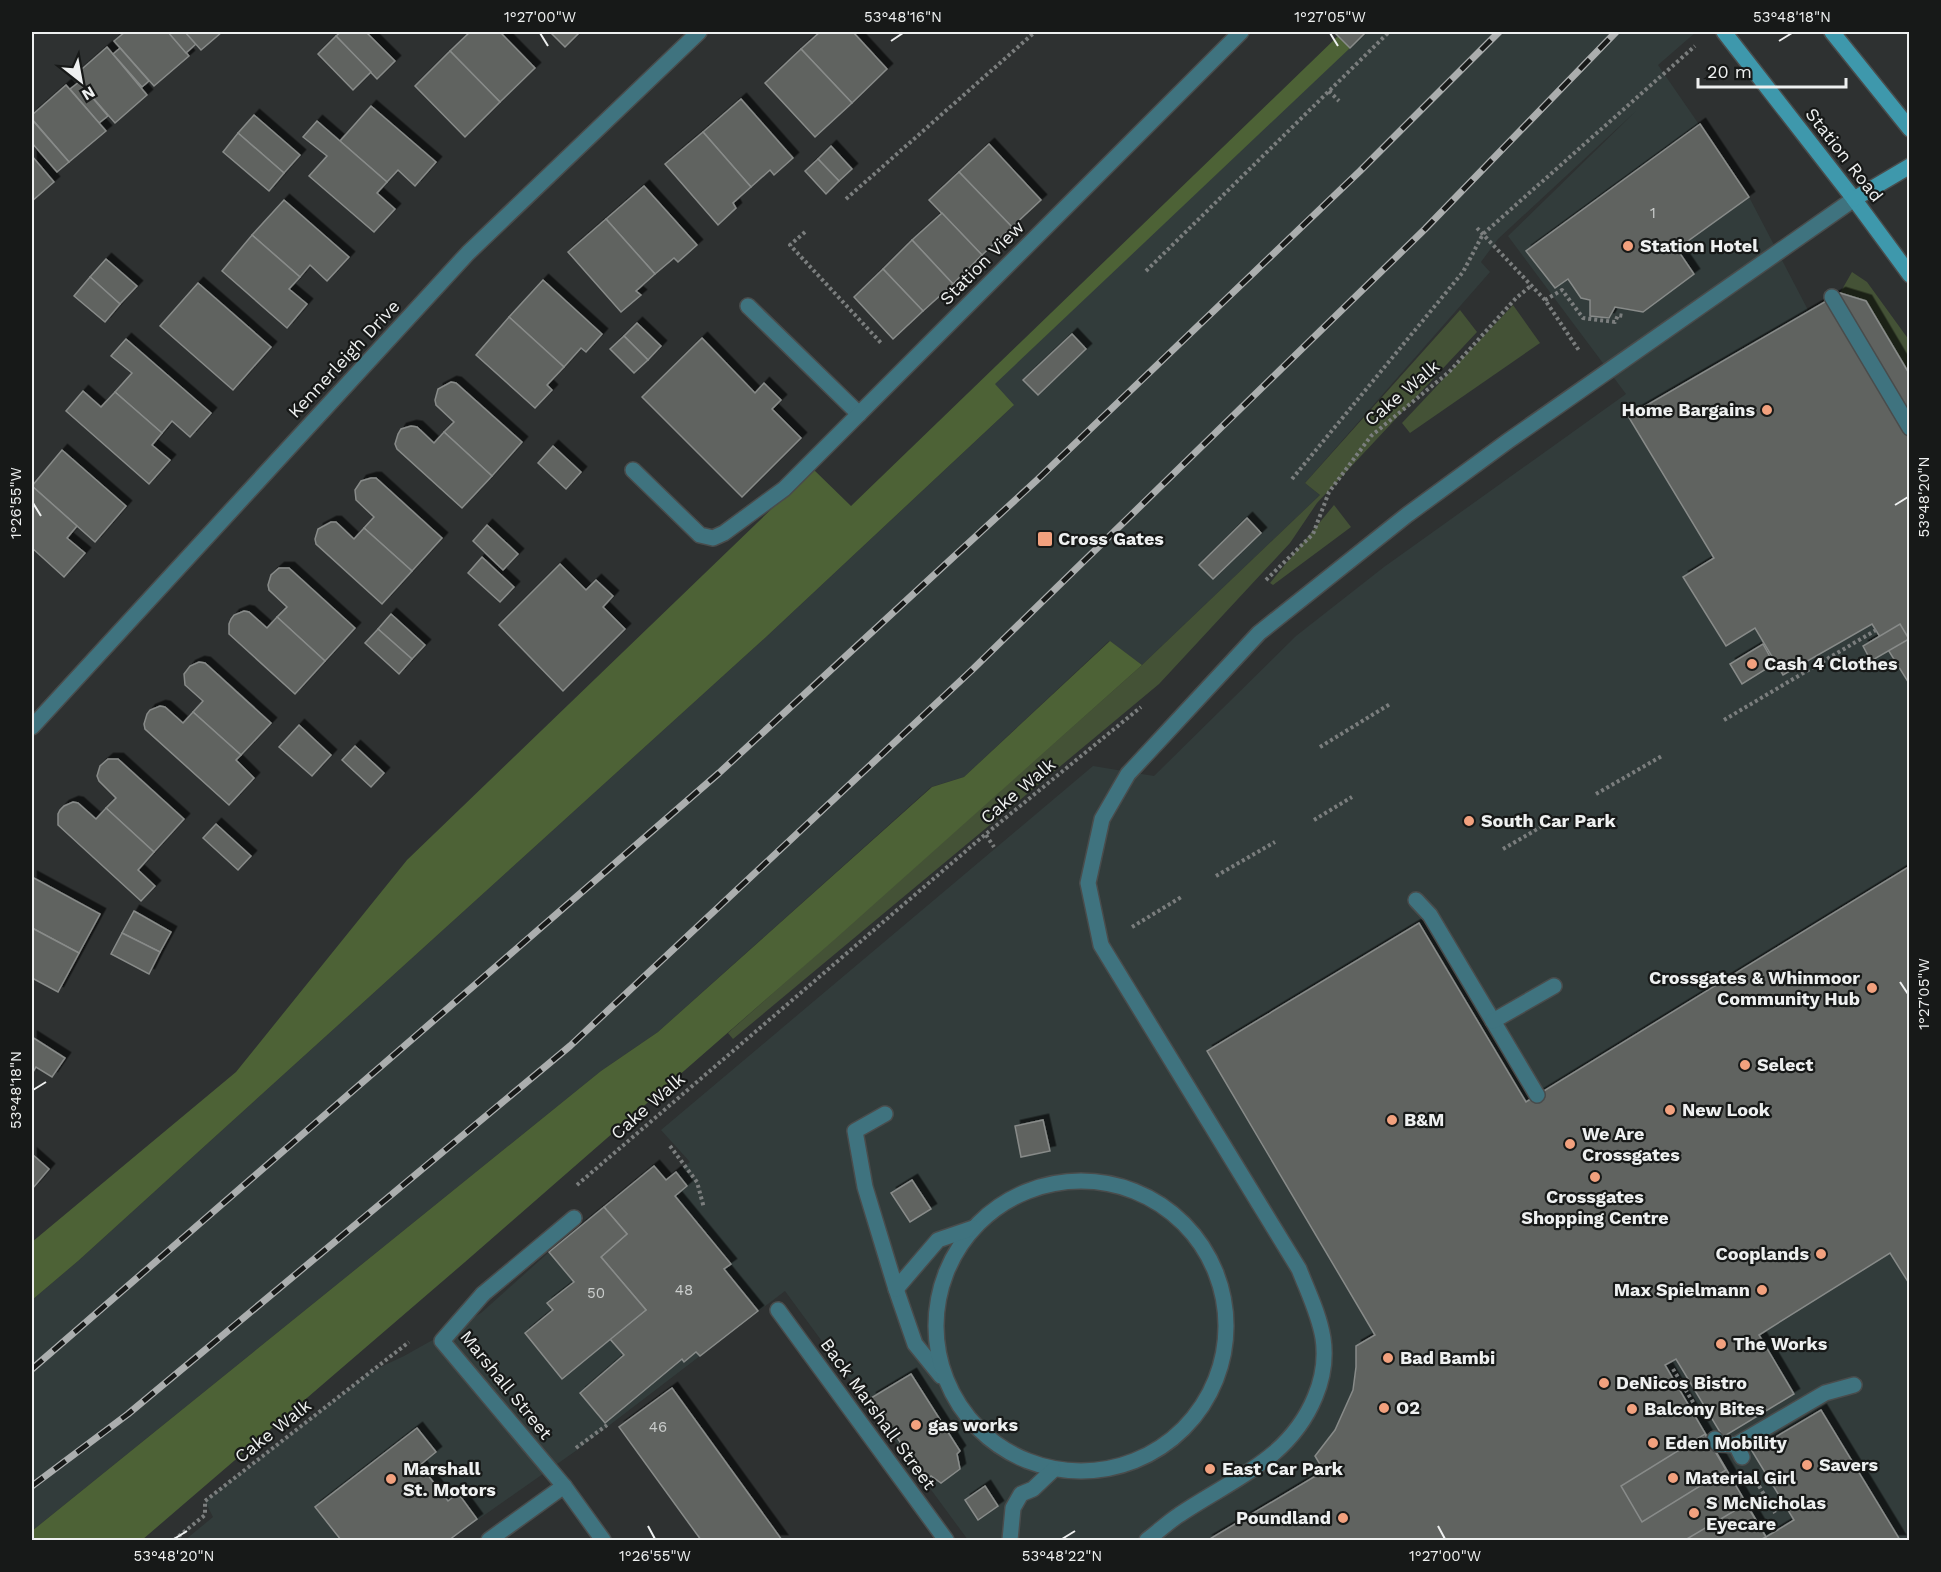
<svg xmlns="http://www.w3.org/2000/svg" width="1941" height="1572" font-family="'Work Sans',sans-serif">
<style>
.built{fill:#323c3b}
.green{fill:#445236}
.forest{fill:#4d6236}
.building{fill:#606361;stroke:#888b89;stroke-width:1.5;filter:url(#shadow)}
.lines{fill:none;stroke-linecap:round;stroke-linejoin:round}
.service-casing{stroke:#494c4c;stroke-width:18}
.pedestrian-casing{stroke:#494c4c;stroke-width:18}
.minor-casing{stroke:#494c4c;stroke-width:18}
.secondary-casing{stroke:#494c4c;stroke-width:18}
.path{stroke:#7b7e7e;stroke-width:4;stroke-dasharray:3 3;stroke-linecap:butt}
.service{stroke:#3f737f;stroke-width:15}
.pedestrian{stroke:#3f737f;stroke-width:15}
.minor{stroke:#3f737f;stroke-width:15}
.secondary{stroke:#3e98ac;stroke-width:15}
.rail-casing{stroke:#abaeae;stroke-width:7}
.rail{stroke:#171918;stroke-width:4.5;stroke-dasharray:14;stroke-linecap:butt}
.ticks{fill:none;stroke:#eef0f0;stroke-width:2}
.poi-dot{fill:#f2a17e;stroke:#171918;stroke-width:2}
.labels{text-anchor:middle;stroke-width:4.5;stroke-linejoin:round;paint-order:stroke}
.number-label{font-size:15px;fill:#cacdcc}
.street-label{font-size:18px;fill:#eef0f0;stroke:#171918}
.poi-label{font-size:18px;font-weight:bold;fill:#eef0f0;stroke:#171918;text-anchor:start}
.neatline{fill:none;stroke:#eef0f0;stroke-width:2}
.ticks-label{font-size:15px;text-anchor:middle;fill:#eef0f0}
</style>
<defs>
<filter id="shadow"><feDropShadow dx="5.5" dy="-5.5" stdDeviation="0" flood-color="#0009"/></filter>
</defs>
<rect width="100%" height="100%" fill="#2e3131"/>
<!-- built -->
<polygon class="built" points="1366,32 1696,32 1658,65 1749,197 1808,310 1840,293 1866,301 1909,375 1909,1540 968,1540 785,1291 577,1450 449,1540 185,1540 213,1517 205,1501 372,1371 404,1356 481,1313 549,1252 654,1166 666,1179 690,1162 661,1130 1093,766 1154,776 1296,636 1384,567 1626,394 1508,236 1636,111 1498,239 1481,262 1490,272 1305,483 1320,495 1142,665 1109,641 964,777 931,787 658,1032 601,1071 32,1531 32,1300 78,1261 766,637 1013,406 994,384"/>
<!-- green -->
<g class="green">
<polygon points="1852,272 1867,282 1909,340 1909,375 1866,301 1840,293"/>
<polygon points="1513,305 1540,343 1410,433 1402,423"/>
<polygon points="1460,310 1477,332 1317,503 1290,543 1159,684 733,1039 728,1033 1142,665 1320,495 1305,483"/>
<polygon points="1334,505 1351,527 1273,585 1270,583"/>
</g>
<!-- forest -->
<g class="forest">
<polygon points="1338,36 1350,48 995,384 1014,405 766,637 78,1261 32,1300 32,1242 236,1072 407,860 813,469 851,506"/>
<polygon points="1110,641 1142,665 834,940 465,1262 142,1540 32,1540 32,1531 601,1071 658,1032 932,787 964,777"/>
</g>
<!-- building -->
<g class="building">
<polygon points="125,32 168,32 189,56 154,86 114,41"/>
<polygon points="168,32 185,32 196,44 186,53"/>
<polygon points="185,32 222,32 201,50"/>
<polygon points="341,32 366,32 395,61 377,79 336,36"/>
<polygon points="470,32 500,32 535,68 500,102 450,51"/>
<polygon points="550,32 580,32 565,47"/>
<polygon points="820,32 853,32 887,69 852,103 801,49"/>
<polygon points="1334,32 1366,32 1350,48"/>
<polygon points="336,36 371,72 353,90 318,54"/>
<polygon points="107,47 147,95 115,123 74,76"/>
<polygon points="120,48 149,81 142,87 113,54"/>
<polygon points="801,49 852,103 815,137 765,83"/>
<polygon points="450,51 500,102 465,137 415,86"/>
<polygon points="79,82 108,116 99,123 70,89"/>
<polygon points="66,85 106,131 69,162 32,119 32,115"/>
<polygon points="741,99 793,158 774,175 770,170 751,187 703,132"/>
<polygon points="371,106 436,162 415,186 398,170 387,182 340,141"/>
<polygon points="254,115 300,155 284,173 238,133"/>
<polygon points="317,121 387,182 377,193 395,209 374,232 309,176 327,156 303,137"/>
<polygon points="34,122 69,162 57,172 32,143 32,124"/>
<polygon points="1700,124 1749,197 1677,249 1694,274 1643,312 1615,307 1609,318 1590,316 1590,300 1581,298 1568,279 1555,288 1526,251"/>
<polygon points="703,132 751,187 733,203 736,208 718,225 665,164"/>
<polygon points="238,133 284,173 269,191 223,152"/>
<polygon points="989,144 1041,200 1012,227 959,172"/>
<polygon points="831,146 852,169 839,181 818,159"/>
<polygon points="32,156 54,182 32,201"/>
<polygon points="818,159 839,181 826,194 805,171"/>
<polygon points="959,172 1012,227 982,255 929,200"/>
<polygon points="644,186 697,245 678,262 674,258 655,274 606,219"/>
<polygon points="284,200 349,257 327,281 310,265 300,277 252,235"/>
<polygon points="942,213 982,255 953,284 912,240"/>
<polygon points="606,219 655,274 636,291 641,295 621,312 568,252"/>
<polygon points="252,235 300,277 289,289 307,304 287,328 222,271"/>
<polygon points="912,240 953,284 923,311 883,269"/>
<polygon points="106,259 137,286 120,304 90,277"/>
<polygon points="883,269 923,311 893,339 854,297"/>
<polygon points="90,277 120,304 105,322 74,296"/>
<polygon points="543,280 602,334 586,352 581,348 564,367 509,317"/>
<polygon points="198,283 271,347 233,390 160,326"/>
<polygon points="1840,293 1866,301 1910,375 1910,685 1872,624 1783,675 1755,628 1726,646 1683,577 1714,558 1628,416"/>
<polygon points="509,317 564,367 547,385 552,390 535,408 476,355"/>
<polygon points="637,323 661,346 648,360 624,336"/>
<polygon points="1072,334 1086,349 1038,395 1023,380"/>
<polygon points="624,336 648,360 634,373 610,349"/>
<polygon points="702,338 755,393 764,383 781,400 772,409 801,438 742,497 642,397"/>
<polygon points="126,339 211,413 190,437 172,421 162,433 115,392 132,373 111,356"/>
<polygon points="451,382 456,383 522,442 492,476 444,432 454,422 436,405 435,400 438,389"/>
<polygon points="83,391 101,407 115,392 162,433 152,445 170,460 149,484 66,411"/>
<polygon points="411,426 417,427 434,443 444,432 492,476 462,508 397,449 395,444 398,434 401,429"/>
<polygon points="553,446 581,472 566,489 538,463"/>
<polygon points="62,450 126,506 95,542 32,486"/>
<polygon points="371,478 376,478 442,538 412,571 364,528 374,517 356,500 355,490 361,481"/>
<polygon points="32,486 77,526 67,538 85,553 64,577 32,548"/>
<polygon points="1247,518 1261,533 1213,579 1199,565"/>
<polygon points="331,522 336,522 354,539 364,528 412,571 382,604 316,544 315,539 318,529"/>
<polygon points="487,525 518,554 503,570 473,541"/>
<polygon points="482,557 514,587 500,602 468,573"/>
<polygon points="560,564 586,590 596,580 613,596 603,607 625,629 563,691 499,625"/>
<polygon points="279,568 289,568 355,628 325,661 277,617 287,607 269,590 268,585 271,575"/>
<polygon points="244,611 249,612 267,628 277,617 325,661 295,694 229,634 229,624 231,619 234,615"/>
<polygon points="391,614 425,645 412,659 378,629"/>
<polygon points="1900,624 1909,639 1871,661 1863,646"/>
<polygon points="378,629 412,659 399,674 365,643"/>
<polygon points="1763,644 1774,664 1742,684 1730,664"/>
<polygon points="199,662 205,663 271,723 241,755 193,712 203,701 185,685 184,674 190,666"/>
<polygon points="160,706 165,707 183,723 193,712 241,755 236,760 254,778 229,805 145,729 144,724 147,714 150,710"/>
<polygon points="299,725 331,755 312,776 279,747"/>
<polygon points="355,746 384,773 371,787 342,760"/>
<polygon points="108,759 118,759 184,819 154,852 106,808 116,798 99,781 97,776 100,766"/>
<polygon points="73,802 78,803 96,819 106,808 154,852 138,870 155,886 141,901 58,825 58,814 60,810 64,806"/>
<polygon points="216,824 251,856 238,870 203,838"/>
<polygon points="1910,866 1910,1285 1890,1253 1759,1335 1794,1394 1723,1437 1676,1359 1665,1365 1766,1537 1794,1520 1752,1451 1821,1410 1900,1540 1208,1540 1324,1471 1315,1456 1335,1430 1353,1390 1356,1367 1356,1346 1375,1335 1207,1051 1419,923 1526,1102"/>
<polygon points="32,877 100,914 79,953 32,928"/>
<polygon points="134,911 171,932 160,952 122,933"/>
<polygon points="32,928 79,953 58,992 32,978"/>
<polygon points="122,933 160,952 149,974 111,954"/>
<polygon points="32,1037 65,1058 52,1077 36,1067 32,1074"/>
<polygon points="1043,1120 1050,1151 1021,1157 1015,1126"/>
<polygon points="32,1154 49,1169 33,1188 32,1187"/>
<polygon points="654,1166 666,1180 676,1172 687,1186 675,1196 731,1264 724,1269 758,1311 700,1356 696,1352 684,1362 682,1359 605,1423 580,1393 624,1355 610,1339 646,1310 601,1257 627,1234 604,1207"/>
<polygon points="912,1180 931,1209 910,1222 891,1193"/>
<polygon points="604,1207 627,1234 601,1257 646,1310 562,1379 525,1333 553,1310 547,1303 574,1282 549,1252"/>
<polygon points="911,1374 960,1451 957,1454 960,1469 941,1483 931,1476 925,1480 871,1398"/>
<polygon points="672,1388 782,1540 701,1540 619,1427"/>
<polygon points="417,1428 436,1452 420,1465 448,1501 458,1493 477,1519 449,1540 341,1540 315,1507"/>
<polygon points="1705,1434 1726,1470 1642,1522 1621,1486"/>
<polygon points="985,1486 998,1506 978,1520 965,1500"/>
<polygon points="1746,1504 1766,1537 1760,1540 1685,1540"/>
</g>
<g class="lines">
<!-- service casing -->
<g class="service-casing">
<g id="service">
<polyline points="885,1114 855,1131 865,1187 896,1289 915,1344 941,1376"/>
<circle cx="1081" cy="1326" r="145"/>
<polyline points="896,1289 938,1240 973,1228"/>
<polyline points="483,1294 574,1218"/>
<polyline points="778,1310 946,1540"/>
<polyline points="1715,1439 1718,1444 1736,1445"/>
<polyline points="1742,1457 1736,1445 1825,1393 1854,1385"/>
<polyline points="1010,1540 1013,1508 1021,1494 1033,1489 1053,1470"/>
<path d="M 1147,1540 C 1158,1532 1168,1522 1179,1515 C 1232,1479 1289,1460 1315,1397 C 1323,1378 1326,1358 1323,1338 C 1319,1314 1308,1292 1299,1269 L 1101,945 L 1088,883 L 1102,819 L 1128,774 L 1259,633 L 1407,515 L 1508,441 L 1854,199"/>
</g>
</g>
<!-- pedestrian casing -->
<g class="pedestrian-casing">
<g id="pedestrian">
<polyline points="1832,297 1910,428"/>
<polyline points="1416,900 1430,915 1537,1095"/>
<polyline points="1493,1021 1554,986"/>
</g>
</g>
<!-- minor casing -->
<g class="minor-casing">
<g id="minor">
<polyline points="748,306 859,414"/>
<polyline points="633,470 700,535 713,538 724,533 784,489 1241,32"/>
<polyline points="32,727 468,253 699,32"/>
<polyline points="483,1294 442,1341 564,1486 603,1540"/>
<polyline points="489,1540 564,1486"/>
</g>
</g>
<!-- secondary casing -->
<g class="secondary-casing">
<g id="secondary">
<polyline points="1724,32 1854,199 1910,275"/>
<polyline points="1832,32 1910,129"/>
<polyline points="1854,199 1910,166"/>
</g>
</g>
<!-- path -->
<g class="path">
<polyline points="1329,91 1339,101"/>
<polyline points="846,199 1035,32"/>
<polyline points="1477,228 1545,300 1580,352"/>
<polyline points="805,232 790,245 882,344"/>
<polyline points="1146,271 1389,32"/>
<polyline points="1545,300 1562,290 1583,318 1615,322 1618,315 1624,316"/>
<polyline points="1292,479 1463,272 1483,234 1695,46"/>
<polyline points="1266,580 1313,534 1329,492 1371,436 1449,372 1516,298 1532,285"/>
<polyline points="1724,720 1876,630"/>
<polyline points="1320,747 1390,704"/>
<polyline points="1596,794 1662,756"/>
<polyline points="1314,820 1352,797"/>
<polyline points="986,835 994,847"/>
<polyline points="1503,849 1558,817"/>
<polyline points="1216,876 1275,842"/>
<polyline points="1132,927 1183,896"/>
<polyline points="670,1146 697,1182 704,1208"/>
<polyline points="577,1185 981,838 1141,707"/>
<polyline points="1673,1369 1699,1412"/>
<polyline points="576,1448 607,1425"/>
<polyline points="1759,1486 1775,1513"/>
<polyline points="174,1540 205,1515 205,1501 409,1342"/>
</g>
<!-- service -->
<use href="#service" class="service"/>
<!-- pedestrian -->
<use href="#pedestrian" class="pedestrian"/>
<!-- minor -->
<use href="#minor" class="minor"/>
<!-- secondary -->
<use href="#secondary" class="secondary"/>
<!-- rail casing -->
<g class="rail-casing">
<g id="rail">
<polyline points="32,1369 719,773 1037,480 1360,171 1499,32"/>
<polyline points="32,1486 128,1414 570,1046 972,670 1425,229 1616,32"/>
</g>
</g>
<!-- rail -->
<use href="#rail" class="rail"/>
</g>
<!-- ticks -->
<path class="ticks" d="M 540,33 L 548,46M 1330,33 L 1338,46M 891,41 L 903,33M 1779,41 L 1792,33M 33,503 L 41,516M 1895,505 L 1908,497M 1900,982 L 1908,994M 33,1090 L 46,1082M 648,1526 L 655,1539M 1438,1526 L 1445,1539M 174,1539 L 187,1531M 1062,1539 L 1075,1531"/>
<!-- markers -->
<g class="poi-dot">
<circle cx="1628" cy="246" r="6"/>
<circle cx="1767" cy="410" r="6"/>
<rect x="1037" y="531" width="16" height="16" rx="3"/>
<circle cx="1752" cy="664" r="6"/>
<circle cx="1469" cy="821" r="6"/>
<circle cx="1872" cy="988" r="6"/>
<circle cx="1745" cy="1065" r="6"/>
<circle cx="1670" cy="1110" r="6"/>
<circle cx="1392" cy="1120" r="6"/>
<circle cx="1570" cy="1144" r="6"/>
<circle cx="1595" cy="1177" r="6"/>
<circle cx="1821" cy="1254" r="6"/>
<circle cx="1762" cy="1290" r="6"/>
<circle cx="1721" cy="1344" r="6"/>
<circle cx="1388" cy="1358" r="6"/>
<circle cx="1604" cy="1383" r="6"/>
<circle cx="1384" cy="1408" r="6"/>
<circle cx="1632" cy="1409" r="6"/>
<circle cx="916" cy="1425" r="6"/>
<circle cx="1653" cy="1443" r="6"/>
<circle cx="1807" cy="1465" r="6"/>
<circle cx="1210" cy="1469" r="6"/>
<circle cx="1673" cy="1478" r="6"/>
<circle cx="391" cy="1479" r="6"/>
<circle cx="1694" cy="1513" r="6"/>
<circle cx="1343" cy="1518" r="6"/>
</g>
<g class="labels">
<!-- number labels -->
<g class="number-label">
<text x="1653" y="218">1</text>
<text x="684" y="1295">48</text>
<text x="596" y="1298">50</text>
<text x="658" y="1432">46</text>
</g>
<!-- street labels -->
<g class="street-label">
<text transform="translate(1844 155) rotate(52)" y="6">Station Road</text>
<text transform="translate(982 263) rotate(-45)" y="6">Station View</text>
<text transform="translate(344 359) rotate(-47)" y="6">Kennerleigh Drive</text>
<text transform="translate(1402 393) rotate(-40)" y="6">Cake Walk</text>
<text transform="translate(1018 791) rotate(-40)" y="6">Cake Walk</text>
<text transform="translate(648 1106) rotate(-41)" y="6">Cake Walk</text>
<text transform="translate(506 1385) rotate(51)" y="6">Marshall Street</text>
<text transform="translate(878 1414) rotate(54)" y="6">Back Marshall Street</text>
<text transform="translate(273 1431) rotate(-38)" y="6">Cake Walk</text>
</g>
<!-- poi labels -->
<g class="poi-label">
<text x="1640" y="252">Station Hotel</text>
<text x="1755" y="416" text-anchor="end">Home Bargains</text>
<text x="1058" y="545">Cross Gates</text>
<text x="1764" y="670">Cash 4 Clothes</text>
<text x="1481" y="827">South Car Park</text>
<text x="1860" y="984" text-anchor="end">Crossgates &amp; Whinmoor<tspan x="1860" dy="21">Community Hub</tspan></text>
<text x="1757" y="1071">Select</text>
<text x="1682" y="1116">New Look</text>
<text x="1404" y="1126">B&amp;M</text>
<text x="1582" y="1140">We Are<tspan x="1582" dy="21">Crossgates</tspan></text>
<text x="1595" y="1203" text-anchor="middle">Crossgates<tspan x="1595" dy="21">Shopping Centre</tspan></text>
<text x="1809" y="1260" text-anchor="end">Cooplands</text>
<text x="1750" y="1296" text-anchor="end">Max Spielmann</text>
<text x="1733" y="1350">The Works</text>
<text x="1400" y="1364">Bad Bambi</text>
<text x="1616" y="1389">DeNicos Bistro</text>
<text x="1396" y="1414">O2</text>
<text x="1644" y="1415">Balcony Bites</text>
<text x="928" y="1431">gas works</text>
<text x="1665" y="1449">Eden Mobility</text>
<text x="1819" y="1471">Savers</text>
<text x="403" y="1475">Marshall<tspan x="403" dy="21">St. Motors</tspan></text>
<text x="1222" y="1475">East Car Park</text>
<text x="1685" y="1484">Material Girl</text>
<text x="1706" y="1509">S McNicholas<tspan x="1706" dy="21">Eyecare</tspan></text>
<text x="1331" y="1524" text-anchor="end">Poundland</text>
</g>
</g>
<!-- border -->
<rect width="1941" height="1572" fill="none" stroke="#171918" stroke-width="66"/>
<!-- north arrow -->
<g transform="translate(81 81) rotate(149)" stroke="#171918" stroke-width="4.5" paint-order="stroke">
<path d="M0-4.5L10 22L0 15L-10 22Z" fill="#eef0f0"/>
<text y="-9" font-size="16" font-weight="bold" text-anchor="middle" fill="#eef0f0">N</text>
</g>
<!-- scale -->
<path d="M1698 78v9h148v-9" fill="none" stroke="#eef0f0" stroke-width="3"/>
<text x="1707" y="78" font-size="18" fill="#eef0f0" stroke="#171918" stroke-width="4.5" paint-order="stroke">20 m</text>
<rect x="33" y="33" width="1875" height="1506" class="neatline"/>
<g class="ticks-label">
<text x="540" y="22">1°27'00"W</text>
<text x="903" y="22">53°48'16"N</text>
<text x="1330" y="22">1°27'05"W</text>
<text x="1792" y="22">53°48'18"N</text>
<text transform="translate(1924 497) rotate(-90)" y="5">53°48'20"N</text>
<text transform="translate(16 503) rotate(-90)" y="5">1°26'55"W</text>
<text transform="translate(1924 994) rotate(-90)" y="5">1°27'05"W</text>
<text transform="translate(16 1090) rotate(-90)" y="5">53°48'18"N</text>
<text x="174" y="1561">53°48'20"N</text>
<text x="655" y="1561">1°26'55"W</text>
<text x="1062" y="1561">53°48'22"N</text>
<text x="1445" y="1561">1°27'00"W</text>
</g>
</svg>
